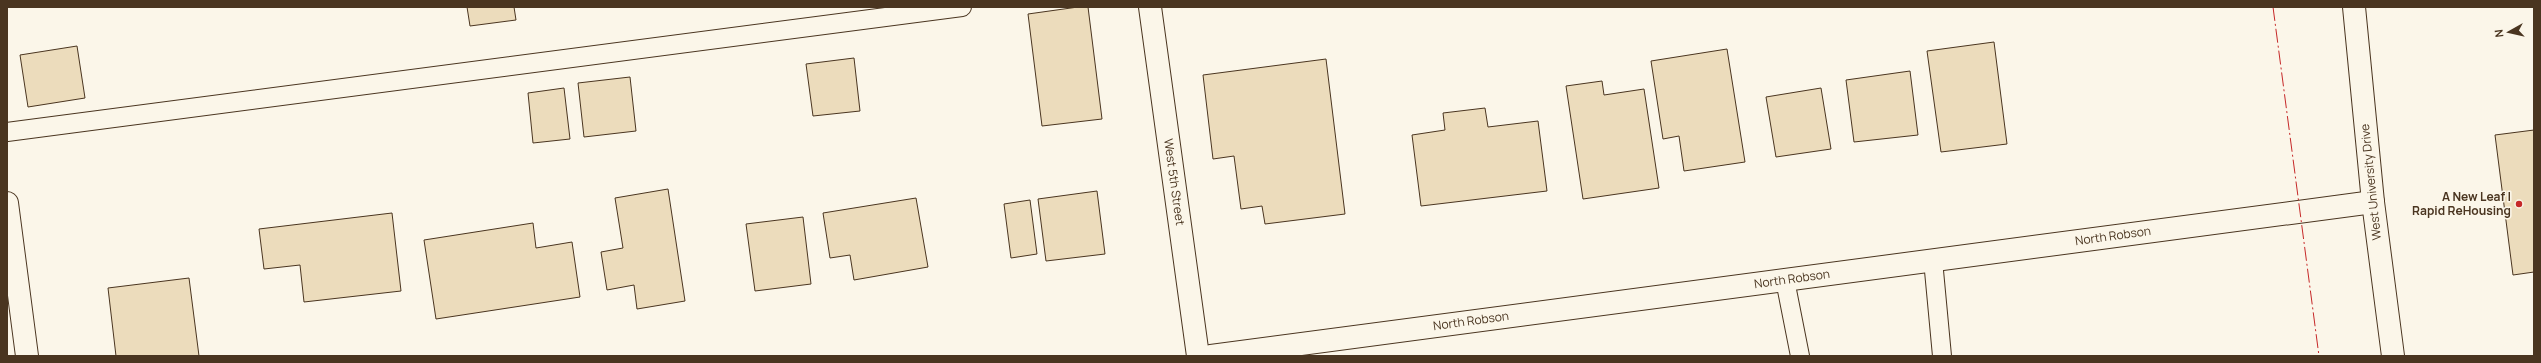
<svg xmlns="http://www.w3.org/2000/svg" width="2541" height="363" font-family="Manrope,sans-serif">
<style>
.building{fill:#ecdcbc;stroke:#4a3520}
.lines{fill:none;stroke-linecap:round;stroke-linejoin:round}
.lane-casing{stroke:#4a3520;stroke-width:20}
.street-casing{stroke:#4a3520;stroke-width:24}
.secondary-casing{stroke:#4a3520;stroke-width:24}
.lane{stroke:#fbf6e9;stroke-width:18}
.street{stroke:#fbf6e9;stroke-width:22}
.secondary{stroke:#fbf6e9;stroke-width:22}
.power{stroke:#c62828;stroke-width:1;stroke-dasharray:14 3 2 3;stroke-linecap:butt}
.poi-dot{fill:#c62828;stroke:#fbf6e9;stroke-width:1.5}
.labels{text-anchor:middle;stroke-width:3;stroke-linejoin:round;paint-order:stroke}
.street-label{font-size:12px;fill:#4a3520;stroke:#fbf6e9}
.poi-label{font-size:12px;font-weight:bold;fill:#4a3520;stroke:#fbf6e9;text-anchor:end}
</style>
<rect width="100%" height="100%" fill="#fbf6e9"/>
<!-- building -->
<g class="building">
<polygon points="467,7 514,7 516,20 470,26"/>
<polygon points="1078,7 1088,7 1102,119 1042,126 1028,14"/>
<polygon points="1994,42 2007,144 1941,152 1927,51"/>
<polygon points="77,46 85,98 28,107 20,55"/>
<polygon points="1727,49 1745,162 1684,171 1679,136 1663,139 1651,61"/>
<polygon points="854,58 860,111 813,116 806,64"/>
<polygon points="1326,59 1345,214 1265,224 1262,206 1241,209 1234,156 1213,159 1203,75"/>
<polygon points="1910,71 1918,135 1854,142 1846,80"/>
<polygon points="630,77 636,131 584,137 578,83"/>
<polygon points="1602,81 1604,95 1644,89 1659,188 1583,199 1566,86"/>
<polygon points="564,88 570,139 533,143 528,93"/>
<polygon points="1821,88 1831,149 1776,157 1766,97"/>
<polygon points="1485,108 1488,127 1538,121 1547,191 1421,206 1412,135 1445,130 1443,113"/>
<polygon points="2534,130 2534,272 2513,275 2495,135"/>
<polygon points="668,189 685,301 637,309 634,285 607,290 601,252 623,248 615,198"/>
<polygon points="1097,191 1105,254 1046,261 1038,199"/>
<polygon points="916,198 928,267 854,280 850,255 830,258 823,213"/>
<polygon points="1030,200 1037,254 1011,258 1004,204"/>
<polygon points="392,213 401,291 304,302 300,265 264,269 259,229"/>
<polygon points="803,217 811,284 755,291 746,224"/>
<polygon points="533,223 536,248 572,242 580,297 436,319 424,240"/>
<polygon points="189,278 199,356 116,356 108,288"/>
</g>
<g class="lines">
<!-- lane casing -->
<g class="lane-casing">
<g id="lane">
<polyline points="7,132 962,7"/>
<polyline points="1933,260 1942,356"/>
<polyline points="1785,280 1800,356"/>
</g>
</g>
<!-- street casing -->
<g class="street-casing">
<g id="street">
<polyline points="1150,7 1198,356"/>
<polyline points="7,203 27,356"/>
<polyline points="1211,356 2373,202"/>
</g>
</g>
<!-- secondary casing -->
<g class="secondary-casing">
<polyline id="secondary" points="2354,7 2373,202 2393,356"/>
</g>
<!-- lane -->
<use href="#lane" class="lane"/>
<!-- street -->
<use href="#street" class="street"/>
<!-- secondary -->
<use href="#secondary" class="secondary"/>
<!-- power -->
<polyline class="power" points="2273,7 2319,356"/>
</g>
<!-- markers -->
<circle class="poi-dot" cx="2519" cy="204" r="4"/>
<g class="labels">
<!-- street labels -->
<g class="street-label">
<text transform="translate(1174 182) rotate(82)" y="4">West 5th Street</text>
<text transform="translate(2371 182) rotate(-96)" y="4">West University Drive</text>
<text transform="translate(2113 236) rotate(-8)" y="4">North Robson</text>
<text transform="translate(1792 279) rotate(-8)" y="4">North Robson</text>
<text transform="translate(1471 321) rotate(-8)" y="4">North Robson</text>
</g>
<!-- poi labels -->
<g class="poi-label">
<text x="2511" y="201">A New Leaf |<tspan x="2511" dy="14">Rapid ReHousing</tspan></text>
</g>
</g>
<!-- border -->
<rect width="2541" height="363" fill="none" stroke="#4a3520" stroke-width="16"/>
<!-- north arrow -->
<g transform="translate(2509 32) rotate(262)" stroke="#fbf6e9" stroke-width="3" paint-order="stroke">
<path d="M0-3L7 15L0 10L-7 15Z" fill="#4a3520"/>
<text y="-6" font-size="11" font-weight="bold" text-anchor="middle" fill="#4a3520">N</text>
</g>
</svg>
